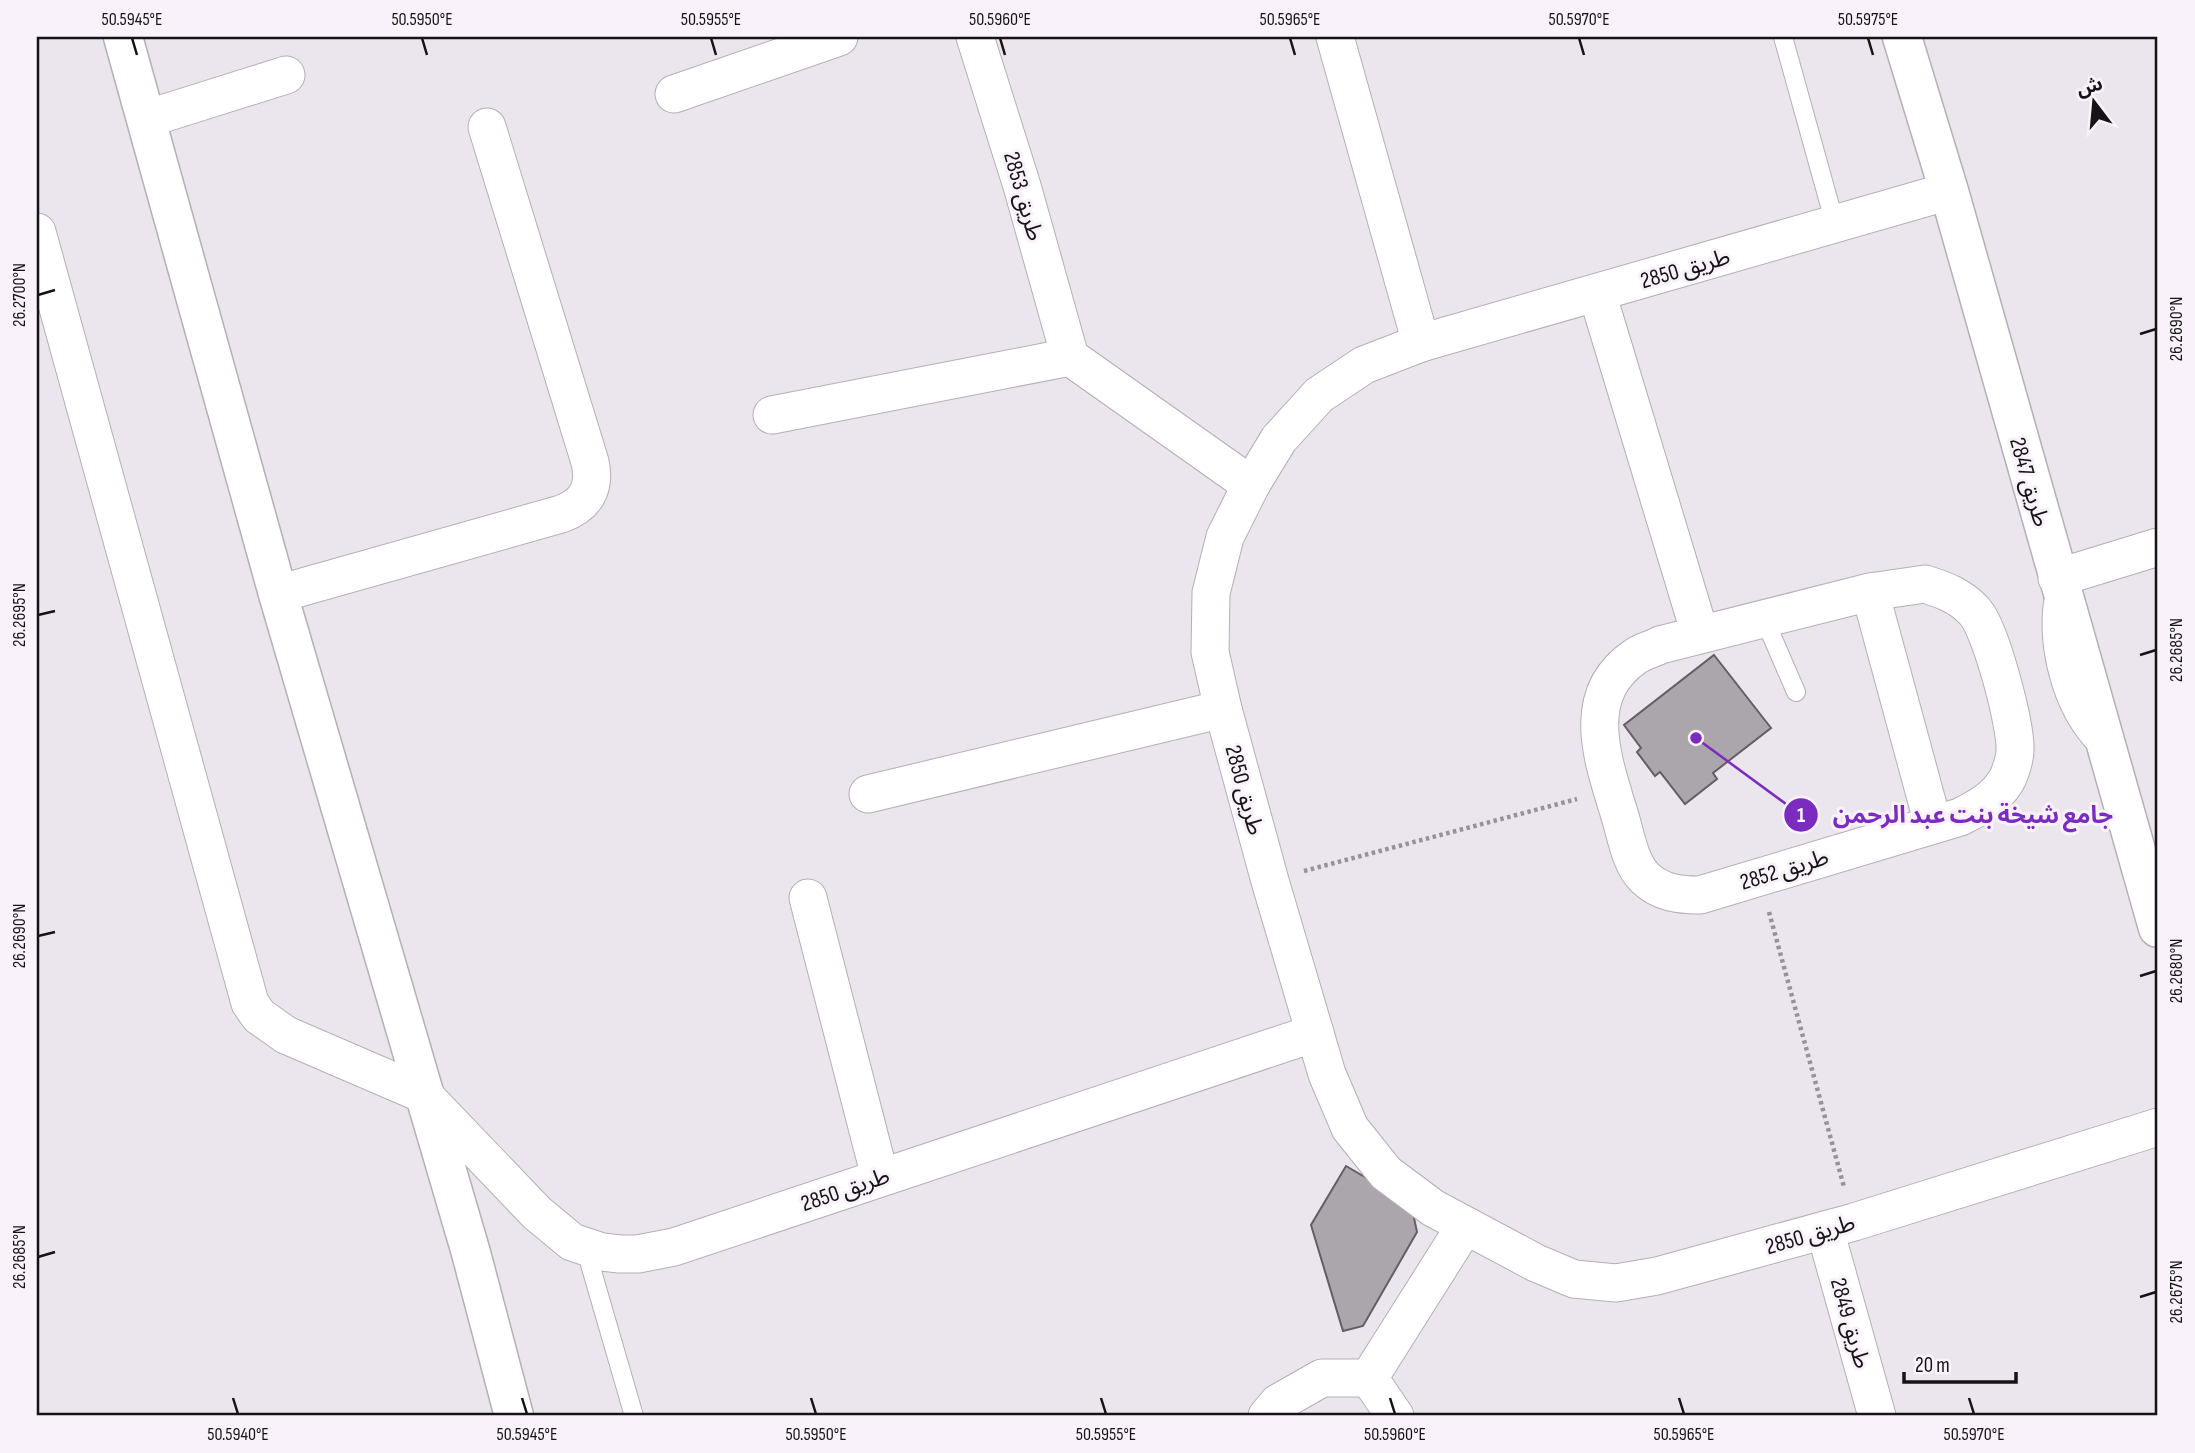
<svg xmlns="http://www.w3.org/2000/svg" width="2195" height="1453" font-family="'Sofia Sans Condensed','Noto Sans Arabic',sans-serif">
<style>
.building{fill:#aba5ac;stroke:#635e64;stroke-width:2}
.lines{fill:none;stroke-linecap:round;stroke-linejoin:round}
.service-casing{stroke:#b5afb6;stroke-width:20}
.minor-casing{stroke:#b5afb6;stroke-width:39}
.tertiary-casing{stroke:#b5afb6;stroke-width:41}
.path{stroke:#969298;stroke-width:4.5;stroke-dasharray:3.5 3.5;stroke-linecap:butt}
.service{stroke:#fff;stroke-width:18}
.minor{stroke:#fff;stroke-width:37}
.tertiary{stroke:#fff;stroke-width:38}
.ticks{fill:none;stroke:#151316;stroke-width:2.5}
.labels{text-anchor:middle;stroke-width:6;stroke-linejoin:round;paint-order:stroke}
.street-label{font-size:23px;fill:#151316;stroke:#f9f2fa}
.leader{fill:none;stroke:#7b2cbf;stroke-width:2.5}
.callout-dot{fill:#7b2cbf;stroke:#f9f2fa;stroke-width:2.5}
.mark-label{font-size:21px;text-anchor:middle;font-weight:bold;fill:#fff}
.callout-label{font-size:24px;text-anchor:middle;font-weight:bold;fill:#7b2cbf;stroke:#f9f2fa;stroke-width:6;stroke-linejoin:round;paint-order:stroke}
.neatline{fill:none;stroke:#151316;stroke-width:2.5}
.ticks-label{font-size:18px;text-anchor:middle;fill:#151316}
</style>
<rect width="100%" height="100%" fill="#ebe5ed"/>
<!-- building -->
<g class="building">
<polygon points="1714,655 1771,728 1713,773 1717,779 1685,804 1660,772 1655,776 1637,752 1641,748 1624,725"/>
<polygon points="1346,1166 1411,1204 1417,1232 1363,1326 1343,1331 1311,1225"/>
</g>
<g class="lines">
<!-- service casing -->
<g class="service-casing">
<g id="service">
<polyline points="1783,37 1835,224"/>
<path d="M 2053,602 C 2047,647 2061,705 2092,740"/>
<polyline points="1764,618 1796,692"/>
<polyline points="585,1247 634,1416"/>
</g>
</g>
<!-- minor casing -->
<g class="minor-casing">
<g id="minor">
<polyline points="975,37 1022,186 1070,357 1251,485"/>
<polyline points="1335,37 1421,343"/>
<polyline points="674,94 839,37"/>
<polyline points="146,119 286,75"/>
<polyline points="1949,191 1421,343 1364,365 1319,395 1279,439 1251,485 1225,537 1211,593 1210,652 1223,709 1270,881 1327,1074 1350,1128 1386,1173 1433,1208 1536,1263 1574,1279 1616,1283 1657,1276 1854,1222 2158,1127"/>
<polyline points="37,232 250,1003 259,1016 286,1035 423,1094 537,1213 572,1242 602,1252 620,1254 638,1254 674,1247 1315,1033"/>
<polyline points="1597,293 1700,634"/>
<polyline points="772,415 1070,357"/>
<polyline points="2057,578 2158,547"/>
<path d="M 1925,584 C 1944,590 1961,596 1975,612 C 1991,630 2016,725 2015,750 C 2015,759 2010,774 2006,781 C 1995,799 1978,808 1960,817 L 1700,895 C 1679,895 1661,893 1645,878 C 1629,862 1626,834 1619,813 C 1603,760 1578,695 1636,656 C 1643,651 1653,649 1660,645 L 1870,592 Z"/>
<polyline points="1870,592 1933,824"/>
<path d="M 278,594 L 561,514 C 586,505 596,488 590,462 L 487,127"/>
<polyline points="868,794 1223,709"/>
<polyline points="808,898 880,1177"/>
<polyline points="1825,1230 1877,1416"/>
<polyline points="1369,1378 1465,1226"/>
<polyline points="1369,1378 1395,1416"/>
<polyline points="1267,1416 1278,1403 1322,1378 1369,1378"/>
</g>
</g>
<!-- tertiary casing -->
<g class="tertiary-casing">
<g id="tertiary">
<polyline points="123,37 278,594 471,1253 514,1416"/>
<polyline points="1902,37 1949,191 2158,928"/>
</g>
</g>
<!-- path -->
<g class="path">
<polyline points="1304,871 1577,799"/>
<polyline points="1769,912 1844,1187"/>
</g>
<!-- service -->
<use href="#service" class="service"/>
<!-- minor -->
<use href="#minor" class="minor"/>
<!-- tertiary -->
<use href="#tertiary" class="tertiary"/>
</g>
<!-- ticks -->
<path class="ticks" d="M 132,38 L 137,55M 422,38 L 427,55M 711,38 L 716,55M 1000,38 L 1005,55M 1290,38 L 1295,55M 1579,38 L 1584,55M 1868,38 L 1873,55M 38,295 L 55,290M 2140,334 L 2156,329M 38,615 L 55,611M 2140,655 L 2156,650M 38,936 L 55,932M 2140,976 L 2156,971M 38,1257 L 55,1252M 2140,1297 L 2156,1292M 233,1398 L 238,1414M 522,1398 L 527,1414M 811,1398 L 816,1414M 1101,1398 L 1106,1414M 1390,1398 L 1395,1414M 1679,1398 L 1684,1414M 1969,1398 L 1974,1414"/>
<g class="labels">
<!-- street labels -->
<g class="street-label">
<text transform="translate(1024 196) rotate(74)" y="8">طريق 2853</text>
<text transform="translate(1685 268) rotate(-16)" y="8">طريق 2850</text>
<text transform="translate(2030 482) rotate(74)" y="8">طريق 2847</text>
<text transform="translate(1245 790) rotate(75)" y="8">طريق 2850</text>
<text transform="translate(1784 869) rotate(-17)" y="8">طريق 2852</text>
<text transform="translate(845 1189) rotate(-19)" y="8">طريق 2850</text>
<text transform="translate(1810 1234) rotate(-16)" y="8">طريق 2850</text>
<text transform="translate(1851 1323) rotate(74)" y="8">طريق 2849</text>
</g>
</g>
<!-- callouts -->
<path class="leader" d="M1696 738L1801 815"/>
<g class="callout-dot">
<circle cx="1696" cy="738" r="7"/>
<circle cx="1801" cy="815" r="18"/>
</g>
<g class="mark-label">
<text x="1801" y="822">1</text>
</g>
<g class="callout-label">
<text x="1973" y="823">جامع شيخة بنت عبد الرحمن</text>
</g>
<!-- border -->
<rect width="2195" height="1453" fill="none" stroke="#f9f2fa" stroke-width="77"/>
<!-- north arrow -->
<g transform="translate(2094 102) rotate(344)" stroke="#f9f2fa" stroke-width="5" paint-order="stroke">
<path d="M0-5L12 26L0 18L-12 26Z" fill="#151316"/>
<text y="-10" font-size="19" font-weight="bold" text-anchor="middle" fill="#151316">ش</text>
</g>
<!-- scale -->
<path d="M1904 1372v10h112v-10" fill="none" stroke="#151316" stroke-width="3.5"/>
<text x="1915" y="1372" font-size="21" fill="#151316" stroke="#f9f2fa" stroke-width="5" paint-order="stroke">20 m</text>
<rect x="38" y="38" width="2118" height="1376" class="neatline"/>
<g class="ticks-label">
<text x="132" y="25">50.5945°E</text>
<text x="422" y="25">50.5950°E</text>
<text x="711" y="25">50.5955°E</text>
<text x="1000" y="25">50.5960°E</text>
<text x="1290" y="25">50.5965°E</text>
<text x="1579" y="25">50.5970°E</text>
<text x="1868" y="25">50.5975°E</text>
<text transform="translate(19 295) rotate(-90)" y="6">26.2700°N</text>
<text transform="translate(2176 329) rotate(-90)" y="6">26.2690°N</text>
<text transform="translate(19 615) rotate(-90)" y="6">26.2695°N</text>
<text transform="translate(2176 650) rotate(-90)" y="6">26.2685°N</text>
<text transform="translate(19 936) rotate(-90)" y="6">26.2690°N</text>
<text transform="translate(2176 971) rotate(-90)" y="6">26.2680°N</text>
<text transform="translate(19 1257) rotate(-90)" y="6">26.2685°N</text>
<text transform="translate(2176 1292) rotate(-90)" y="6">26.2675°N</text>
<text x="238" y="1440">50.5940°E</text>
<text x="527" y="1440">50.5945°E</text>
<text x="816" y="1440">50.5950°E</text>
<text x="1106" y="1440">50.5955°E</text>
<text x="1395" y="1440">50.5960°E</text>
<text x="1684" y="1440">50.5965°E</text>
<text x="1974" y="1440">50.5970°E</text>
</g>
</svg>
